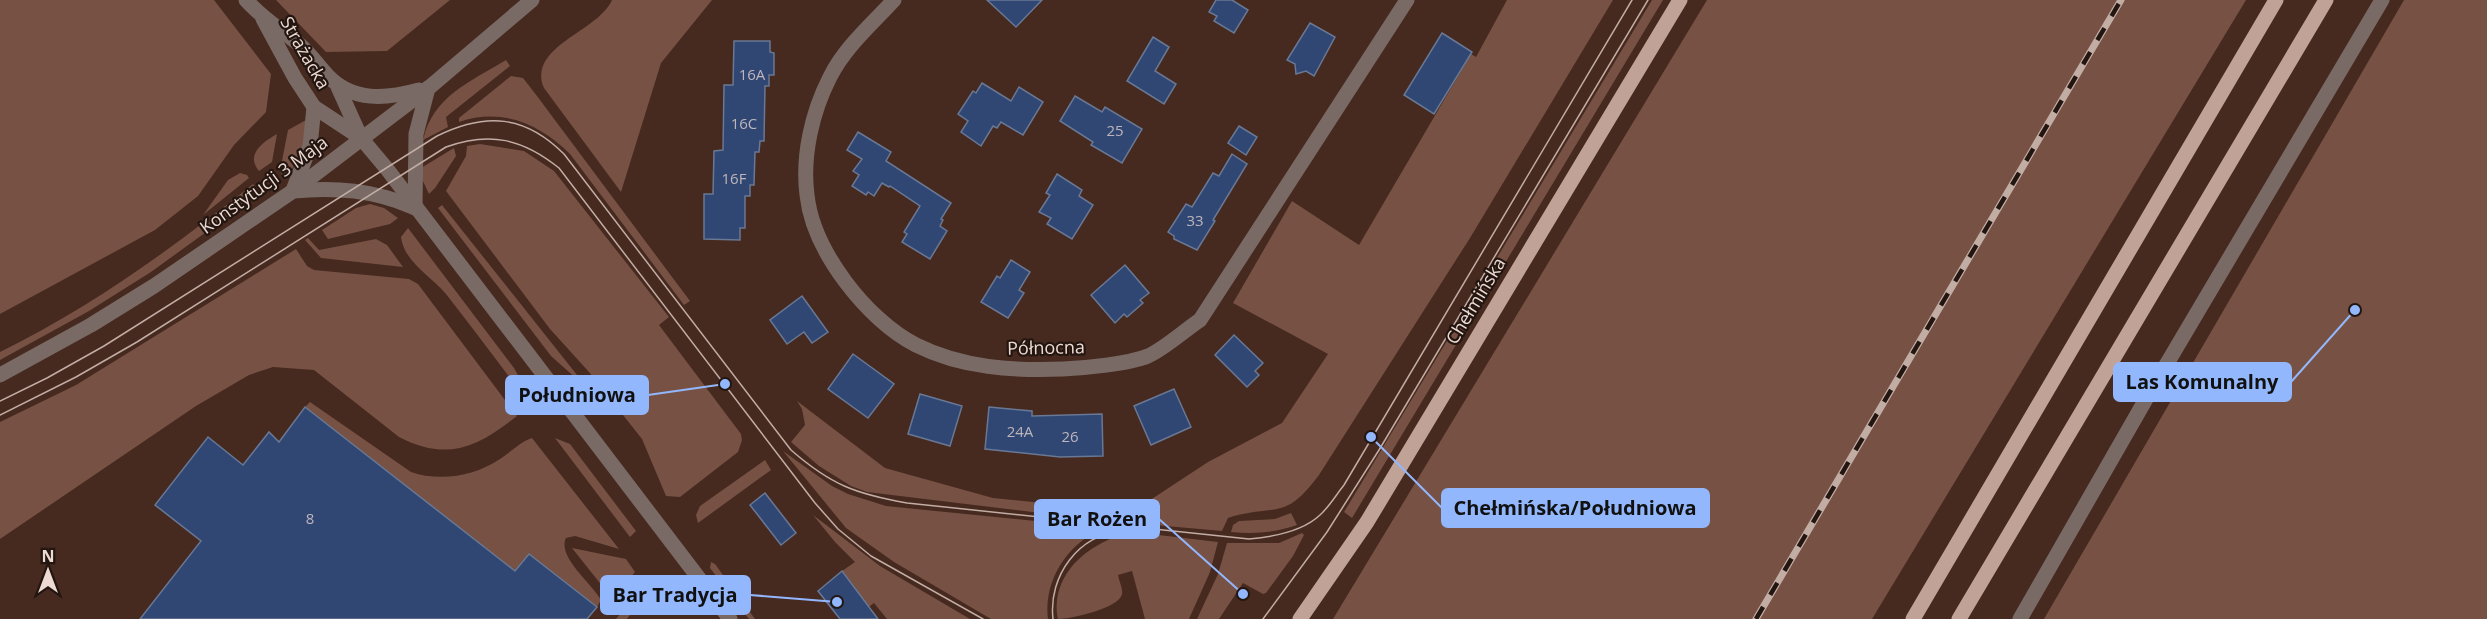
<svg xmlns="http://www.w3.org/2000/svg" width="2487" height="619" font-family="'Open Sans',sans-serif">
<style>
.green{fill:#775143}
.building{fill:#304774;stroke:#697894;stroke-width:1.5}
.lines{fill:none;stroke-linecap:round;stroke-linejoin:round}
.minor{stroke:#796a65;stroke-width:15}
.major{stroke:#c0a296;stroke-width:15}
.tram{stroke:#c2ada5;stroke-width:1.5}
.rail-casing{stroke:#c2ada5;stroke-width:7}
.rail{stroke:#231611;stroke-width:4.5;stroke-dasharray:14;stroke-linecap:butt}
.labels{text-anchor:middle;stroke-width:4.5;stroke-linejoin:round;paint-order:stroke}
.number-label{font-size:15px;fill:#beb5bb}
.street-label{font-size:18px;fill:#eddad3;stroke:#231611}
.leader{fill:none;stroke:#93b7fd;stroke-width:2}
.callout-dot{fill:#93b7fd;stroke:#231611;stroke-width:2}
.callout{fill:#93b7fd;stroke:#93b7fd;stroke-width:2}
.callout-label{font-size:20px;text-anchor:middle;font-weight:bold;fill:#111}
</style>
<rect width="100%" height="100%" fill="#46291f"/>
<!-- green -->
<g class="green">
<polygon points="0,0 214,0 271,74 266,112 234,145 198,196 155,230 0,314"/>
<polygon points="276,0 450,0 387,51 326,52"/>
<path d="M 612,0 L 712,0 L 661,63 L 621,192 L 544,88 C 527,46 598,32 612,0 Z"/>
<path d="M 1507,0 L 1613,0 L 1470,238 L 1319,475 C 1286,519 1280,505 1234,516 L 1228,518 L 1222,531 L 1098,520 L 867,492 L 851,486 L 819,466 L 791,442 L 805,425 L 802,409 L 797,401 L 885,468 L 993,498 L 1132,512 L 1208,462 L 1282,423 L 1328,354 L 1233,303 L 1292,201 L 1359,245 L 1471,54 L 1476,57 Z"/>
<polygon points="1652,0 1663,0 1352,518 1344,512"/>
<polygon points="1707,0 2246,0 1872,619 1333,619"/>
<polygon points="2404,0 2487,0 2487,619 2044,619"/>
<path d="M 506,60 L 510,66 L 446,117 L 448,127 L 423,140 C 433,96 470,82 506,60 Z"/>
<path d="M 511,76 L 523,78 L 537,96 L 690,301 L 684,305 L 570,154 C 540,124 502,107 459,122 L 459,118 Z"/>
<path d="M 306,120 C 304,148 306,158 283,177 L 280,171 L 288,130 Z"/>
<path d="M 277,134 L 272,162 L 259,171 C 245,154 263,142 277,134 Z"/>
<polygon points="480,144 524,151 554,171 669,317 659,325 741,434 742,440 738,452 680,497 666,496 642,439 589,372 550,329 446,191 466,156 467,146"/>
<polygon points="454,148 456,156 435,188 429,194 421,177 421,168"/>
<polygon points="240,173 247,175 249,178 203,215 228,180"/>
<path d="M 253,184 L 260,193 L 151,272 L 89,311 L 0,360 L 0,352 C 92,307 174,247 253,184 Z"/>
<polygon points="370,204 384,208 398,218 390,224 328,239 322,230 356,208"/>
<polygon points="442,205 581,380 579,381 551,356 438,208"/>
<path d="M 408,228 L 514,368 L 519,377 L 522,394 C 497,361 472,327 446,294 C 431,276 404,262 401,237 Z"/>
<polygon points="308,238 319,250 376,239 387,245 403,267 321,258 305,240"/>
<path d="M 296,249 L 307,266 L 314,270 L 409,279 L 418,284 L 517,416 C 478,447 447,462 399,437 L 314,370 L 273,367 L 249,375 L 196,406 L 0,539 L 0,422 L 76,385 Z"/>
<path d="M 310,402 L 411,472 C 440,482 475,476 500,459 C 511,452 520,442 532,438 L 619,549 L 575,536 L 566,538 C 557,557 592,583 601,600 L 597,607 L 529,554 L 515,571 L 305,407 Z"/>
<polygon points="555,438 570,444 636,531 630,537"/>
<path d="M 783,451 L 832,486 L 848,494 L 886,506 L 1105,528 C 1069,541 1043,580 1048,619 L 991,619 L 894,562 L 846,528 Z"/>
<polygon points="765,460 771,470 698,523 696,515 700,506"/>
<path d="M 1291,513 L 1297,525 C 1274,533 1255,534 1231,532 L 1233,525 L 1239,521 L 1275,519 Z"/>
<polygon points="813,515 880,566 970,619 887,619 874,603 866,609 863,599 842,571 855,562 835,542"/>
<path d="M 1133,532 L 1218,542 L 1210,572 L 1189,619 L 1145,619 L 1132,571 L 1118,575 C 1119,581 1123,589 1122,594 C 1120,608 1071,619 1058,619 C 1049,573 1092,540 1133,532 Z"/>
<polygon points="1302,533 1304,535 1293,556 1266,593 1263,594 1243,583 1219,619 1197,619 1218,574 1227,543 1279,543"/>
<polygon points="572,548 626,559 635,572 609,603 607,592"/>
<polygon points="711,562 715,564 755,619 749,619 710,568"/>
<polygon points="644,586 649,589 627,619 616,619"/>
</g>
<!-- building -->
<g class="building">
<polygon points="987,0 1042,0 1016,27"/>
<polygon points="1216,0 1232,0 1248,10 1234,33 1214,21 1217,16 1209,12"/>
<polygon points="1310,23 1335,37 1314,76 1306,71 1296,74 1295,64 1287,60"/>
<polygon points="1442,33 1472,52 1434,114 1404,95"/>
<polygon points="1153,37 1169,47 1155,71 1176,84 1164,104 1127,81"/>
<polygon points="734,41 770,41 770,52 774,53 774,75 769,75 769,86 765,86 764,141 760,141 759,152 755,152 754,185 750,185 750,196 745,196 745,228 740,228 740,240 704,239 704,194 713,194 714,151 723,150 724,85 733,85"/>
<polygon points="982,83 1011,101 1019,87 1043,102 1023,135 1001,122 997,128 993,126 981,146 961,132 968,121 958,114 973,91 976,93"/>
<polygon points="1075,96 1102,112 1105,107 1142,129 1122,163 1091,145 1093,142 1060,121"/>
<polygon points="1239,126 1257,137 1246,155 1228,143"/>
<polygon points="858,132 891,152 886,161 951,203 941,219 943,220 940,226 947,231 930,259 902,242 907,234 904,232 920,206 890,186 889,187 882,183 874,196 868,192 866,195 852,186 859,175 853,171 862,159 847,150"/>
<polygon points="1232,154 1247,164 1213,220 1215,221 1197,250 1174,239 1174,236 1168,232 1186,204 1192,207 1213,173 1219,176"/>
<polygon points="1057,174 1082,190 1079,196 1093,205 1072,239 1047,224 1051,218 1039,212 1050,195 1046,193"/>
<polygon points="1011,260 1030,272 1019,290 1024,293 1008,318 981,302 997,276 1000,278"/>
<polygon points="1125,265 1149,293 1140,300 1143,303 1127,317 1124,314 1115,323 1091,295"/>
<polygon points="802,296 828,332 812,343 804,332 787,344 770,320"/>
<polygon points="1234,335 1263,363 1255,371 1259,375 1247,387 1215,355"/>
<polygon points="853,354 894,384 868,418 828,389"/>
<polygon points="1174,389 1191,427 1151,445 1134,406"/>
<polygon points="920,394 962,406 950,446 908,434"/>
<polygon points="305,407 515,571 529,554 597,607 587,619 140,619 201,541 155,505 208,437 243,465 269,432 279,442"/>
<polygon points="989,407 1032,411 1032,416 1102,414 1103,456 1060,457 985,449"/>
<polygon points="765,493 796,533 781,545 750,505"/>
<polygon points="842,571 878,619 840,619 818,591"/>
</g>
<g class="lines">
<!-- minor -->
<g class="minor">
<path d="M 246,0 C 263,19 280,29 300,45 C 310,53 318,66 328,76 C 353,102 386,99 419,90"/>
<path d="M 894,0 C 872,24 845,47 830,77 C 812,112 802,156 807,195 C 813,251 867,320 916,345 C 962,368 1013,371 1063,369 C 1085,368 1128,364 1148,356 C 1164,349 1185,330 1200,320 L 1407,0"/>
<polyline points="263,19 295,78 314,107 361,138 387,169 730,619"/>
<polyline points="338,87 361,138"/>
<polyline points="294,188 310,146 314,107"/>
<path d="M 293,191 C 336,187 373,190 413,207"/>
<polyline points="415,208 416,134 428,88"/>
<polyline points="0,375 91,325 154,286 293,191 431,86 532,0"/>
<polyline points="2020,619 2146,399 2382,0"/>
</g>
<!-- major -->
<g class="major">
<polyline points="1300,619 1367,522 1680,0"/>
<polyline points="1913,619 2276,0"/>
<polyline points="1959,619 2326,0"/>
</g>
<!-- tram -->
<g class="tram">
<path d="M 0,401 L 47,378 L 104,346 L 437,136 C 486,112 525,115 564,154 L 791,450 C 831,485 856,494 907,503 L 1249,539 C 1272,537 1302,532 1320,515 C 1329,507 1336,495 1344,485 L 1632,0"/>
<path d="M 0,415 L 76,377 L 137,342 L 446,147 C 490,131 523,139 559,168 L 815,503 L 838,529 L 871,556 L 983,619"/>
<path d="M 1053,619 C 1048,576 1079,534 1122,531"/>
<polyline points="1263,619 1327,532 1379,450 1648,0"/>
</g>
<!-- rail casing -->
<g class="rail-casing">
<polyline id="rail" points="1756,619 2121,0"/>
</g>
<!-- rail -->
<use href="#rail" class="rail"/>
</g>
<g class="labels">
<!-- number labels -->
<g class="number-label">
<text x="752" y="80">16A</text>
<text x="744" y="129">16C</text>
<text x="1115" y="136">25</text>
<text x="734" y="184">16F</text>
<text x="1195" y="226">33</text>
<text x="1020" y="437">24A</text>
<text x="1070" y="442">26</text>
<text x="310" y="524">8</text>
</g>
<!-- street labels -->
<g class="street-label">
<text transform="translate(305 53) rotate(60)" y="6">Strażacka</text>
<text transform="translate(264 185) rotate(-36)" y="6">Konstytucji 3 Maja</text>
<text transform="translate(1476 301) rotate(-59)" y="6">Chełmińska</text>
<text transform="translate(1046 348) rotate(-1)" y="6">Północna</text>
</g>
</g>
<!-- callouts -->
<path class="leader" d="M2355 310L2291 382M725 384L648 395M1371 437L1442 508M1243 594L1159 519M837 602L750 595"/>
<g class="callout-dot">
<circle cx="2355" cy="310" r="6"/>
<circle cx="725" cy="384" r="6"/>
<circle cx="1371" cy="437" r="6"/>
<circle cx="1243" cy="594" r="6"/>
<circle cx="837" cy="602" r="6"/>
</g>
<g class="callout">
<rect x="2114" y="363" width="177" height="38" rx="6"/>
<rect x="506" y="376" width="142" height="38" rx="6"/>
<rect x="1442" y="489" width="267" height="38" rx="6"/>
<rect x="1035" y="500" width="124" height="38" rx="6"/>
<rect x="601" y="576" width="149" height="38" rx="6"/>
</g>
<g class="callout-label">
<text x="2202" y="389">Las Komunalny</text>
<text x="577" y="402">Południowa</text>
<text x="1575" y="515">Chełmińska/Południowa</text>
<text x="1097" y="526">Bar Rożen</text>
<text x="675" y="602">Bar Tradycja</text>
</g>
<!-- north arrow -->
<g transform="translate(48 571)" stroke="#231611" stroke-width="4.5" paint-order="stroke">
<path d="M0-4.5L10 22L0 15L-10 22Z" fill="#eddad3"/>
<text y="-9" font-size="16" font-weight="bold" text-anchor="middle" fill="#eddad3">N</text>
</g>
</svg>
